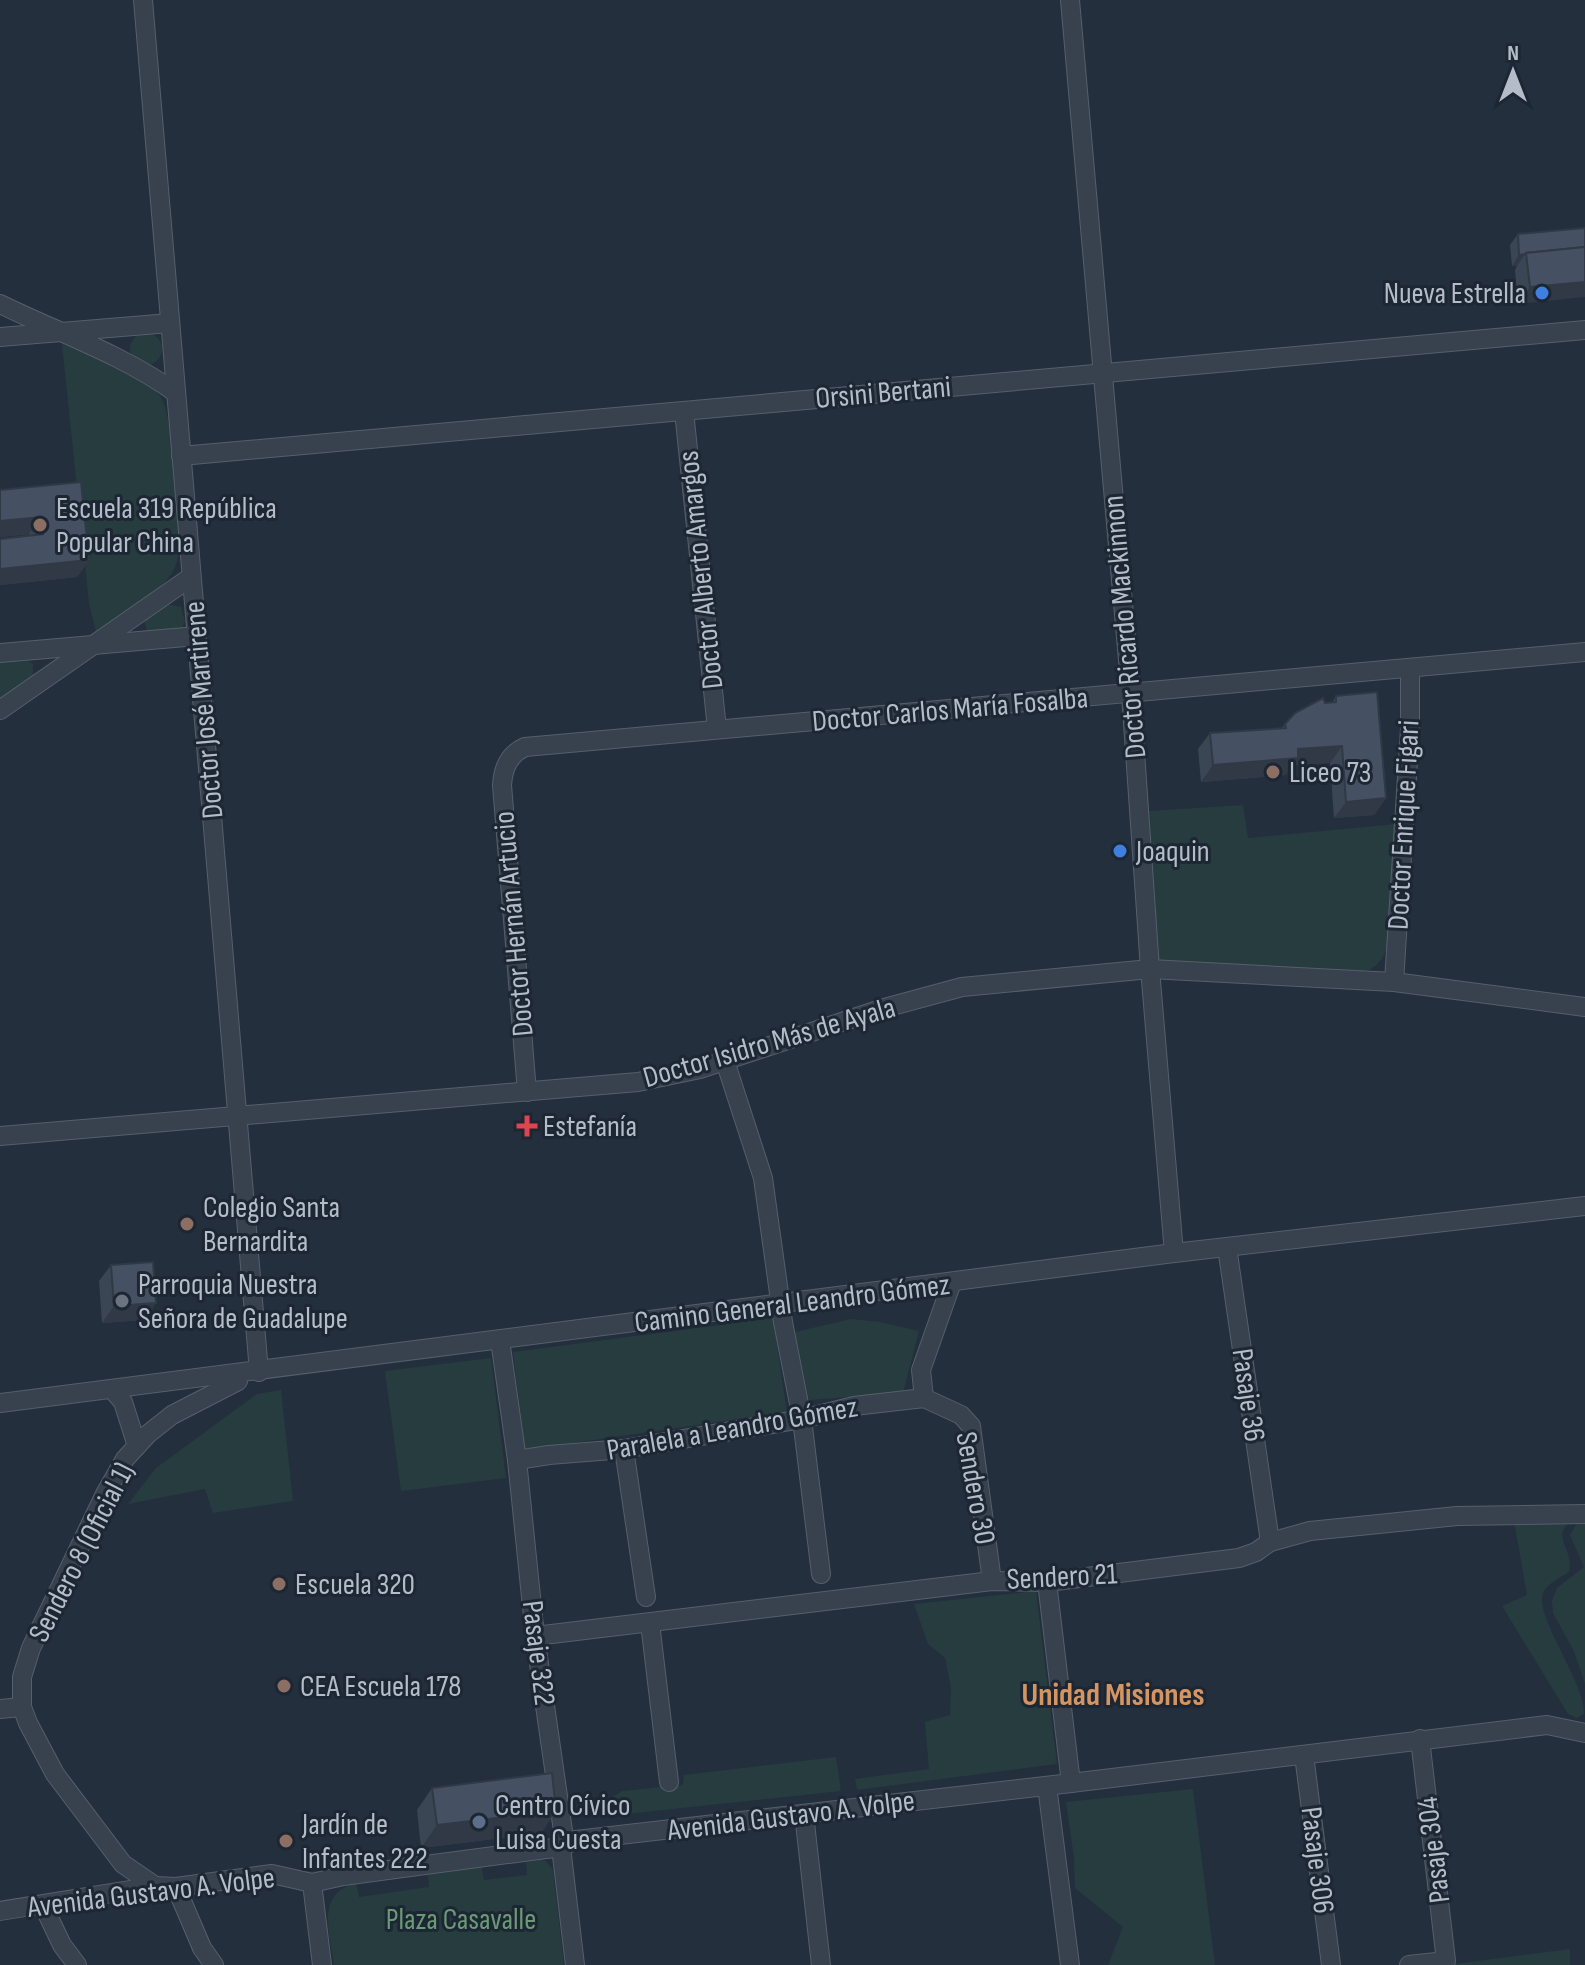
<svg xmlns="http://www.w3.org/2000/svg" width="1585" height="1965" font-family="'Sofia Sans Condensed',sans-serif">
<style>
.green{fill:#263c3f}
.lines{fill:none;stroke-linecap:round;stroke-linejoin:round}
.minor-casing{stroke:#565f6c;stroke-width:20}
.minor{stroke:#38414e;stroke-width:18}
.wall{fill:#3b4654}
.shaded-wall{fill:#303945}
.building{fill:#455162;stroke:#303945;stroke-width:2}
.shop-dot{fill:#3f7fe0;stroke:#1d2633;stroke-width:3}
.education-dot{fill:#8d6e63;stroke:#1d2633;stroke-width:3}
.health-dot{fill:#e0444e;stroke:#1d2633;stroke-width:3}
.worship-dot{fill:#6b7280;stroke:#1d2633;stroke-width:3}
.service-dot{fill:#5c6f8a;stroke:#1d2633;stroke-width:3}
.labels{text-anchor:middle;stroke-width:6;stroke-linejoin:round;paint-order:stroke}
.poi-label{font-size:30px;fill:#b4bcc9;stroke:#1d2633;text-anchor:start}
.street-label{font-size:30px;fill:#b4bcc9;stroke:#1d2633}
.park-label{font-size:30px;fill:#6b9a76;stroke:#1d2633}
.neighbourhood-label{font-size:32px;font-weight:bold;fill:#d59563;stroke:#1d2633}
</style>
<rect width="100%" height="100%" fill="#242f3e"/>
<!-- green -->
<g class="green">
<circle cx="146" cy="349" r="16"/>
<path d="M 62,344 C 89,354 143,373 160,396 C 174,414 178,520 180,549 C 178,558 176,566 172,573 C 158,595 118,616 96,632 L 89,603 Z"/>
<polygon points="166,604 181,607 185,622 182,627 147,632 144,619"/>
<polygon points="28,661 33,664 33,677 0,702 0,663"/>
<path d="M 1243,805 L 1248,838 L 1396,824 L 1388,944 C 1383,960 1378,967 1361,973 L 1164,962 L 1159,959 L 1149,811 Z"/>
<polygon points="773,1318 787,1412 525,1450 513,1352"/>
<polygon points="851,1319 880,1322 919,1331 903,1393 809,1400 795,1332"/>
<polygon points="491,1358 506,1478 401,1491 385,1371"/>
<polygon points="281,1390 293,1501 213,1513 205,1489 128,1504 156,1468 257,1394"/>
<path d="M 1572,1520 C 1549,1538 1575,1548 1569,1572 C 1561,1577 1549,1583 1544,1591 C 1531,1613 1585,1681 1584,1714 L 1577,1718 L 1568,1714 L 1502,1606 L 1527,1595 L 1514,1521 Z"/>
<polygon points="1585,1520 1585,1684 1574,1651 1553,1613 1552,1601 1557,1588 1584,1567 1570,1535 1576,1525"/>
<polygon points="1036,1591 1057,1764 857,1790 855,1779 929,1769 925,1722 950,1715 951,1687 945,1658 928,1644 914,1604"/>
<polygon points="836,1757 841,1791 606,1816 603,1803 622,1791 683,1785 684,1775"/>
<polygon points="1193,1789 1215,1965 1108,1965 1123,1927 1075,1888 1074,1858 1066,1802"/>
<path d="M 541,1860 L 546,1861 L 553,1870 L 564,1965 L 334,1965 C 330,1933 315,1894 356,1883 L 359,1897 L 429,1887 L 428,1873 L 482,1867 L 484,1880 L 527,1875 L 526,1862 Z"/>
<polygon points="1570,1949 1570,1965 1446,1965"/>
</g>
<g class="lines">
<!-- minor casing -->
<g class="minor-casing">
<g id="minor">
<polyline points="143,0 259,1372"/>
<polyline points="1070,0 1131,694 1150,969 1174,1253"/>
<path d="M 0,304 C 59,333 122,354 176,393"/>
<polyline points="0,337 170,323"/>
<polyline points="684,411 717,729"/>
<polyline points="181,456 1585,330"/>
<polyline points="0,653 197,636"/>
<polyline points="0,710 191,577"/>
<polyline points="1394,982 1410,729 1410,668"/>
<polyline points="725,1061 763,1178 783,1322 802,1419 821,1574"/>
<path d="M 527,1092 L 502,785 C 503,768 509,754 525,747 L 1585,652"/>
<polyline points="0,1136 638,1082 700,1069 881,1009 962,987 1150,969 1394,982 1585,1007"/>
<polyline points="1227,1247 1270,1542"/>
<polyline points="500,1340 517,1460 535,1636 563,1831 561,1847 575,1965"/>
<polyline points="112,1389 123,1402 137,1446"/>
<polyline points="924,1398 921,1370 952,1282"/>
<polyline points="0,1403 1174,1253 1585,1206"/>
<polyline points="624,1449 646,1597"/>
<polyline points="517,1460 549,1455 624,1449 802,1419 854,1406 924,1398 961,1415 971,1426 992,1581"/>
<polyline points="1047,1582 1071,1783"/>
<polyline points="650,1623 669,1782"/>
<polyline points="535,1636 992,1581 1047,1582 1239,1558 1256,1552 1270,1542 1310,1531 1457,1516 1585,1514"/>
<polyline points="0,1709 22,1707"/>
<polyline points="1304,1755 1331,1965"/>
<polyline points="1047,1786 1070,1965"/>
<polyline points="804,1814 821,1965"/>
<polyline points="312,1883 322,1965"/>
<polyline points="155,1886 123,1864 55,1774 28,1723 22,1707 22,1677 31,1648 105,1494 125,1459 148,1434 172,1415 238,1381"/>
<polyline points="176,1887 202,1948 214,1965"/>
<polyline points="43,1905 62,1945 77,1965"/>
<polyline points="0,1911 155,1886 176,1887 272,1874 312,1883 343,1876 561,1847 576,1840 1071,1783 1547,1725 1585,1733"/>
<polyline points="1409,1965 1446,1961 1420,1739"/>
</g>
</g>
<!-- minor -->
<use href="#minor" class="minor"/>
</g>
<!-- wall -->
<g class="wall">
<polygon points="1585,228 1518,304 1515,270 1517,266 1512,266 1510,245 1518,234"/>
<polygon points="81,482 89,560 77,577 0,585 0,539 29,536 29,534 0,537 0,490"/>
<polygon points="1336,696 1386,798 1374,815 1334,818 1330,763 1293,765 1286,775 1201,782 1198,749 1210,733 1282,728 1285,724 1325,703 1332,703"/>
<polygon points="111,1265 156,1303 144,1320 102,1323 99,1281"/>
<polygon points="432,1788 556,1811 541,1833 421,1848 417,1810"/>
</g>
<!-- shaded-wall -->
<g class="shaded-wall">
<polygon points="1525,254 1517,266 1512,266 1519,255"/>
<polygon points="1585,282 1585,297 1518,304 1530,287"/>
<polygon points="41,517 29,534 0,537 0,521"/>
<polygon points="89,560 77,577 0,585 0,569"/>
<polygon points="1342,746 1330,763 1293,765 1286,775 1201,782 1213,765 1298,749"/>
<polygon points="1386,798 1374,815 1334,818 1346,802"/>
<polygon points="156,1303 144,1320 102,1323 114,1306"/>
<polygon points="556,1811 541,1833 421,1848 437,1825"/>
</g>
<!-- building -->
<g class="building">
<polygon points="1585,228 1585,247 1526,253 1526,254 1519,255 1518,234"/>
<polygon points="1585,247 1585,282 1530,287 1526,253"/>
<polygon points="81,482 89,560 0,569 0,539 43,534 41,517 0,521 0,490"/>
<polygon points="1377,692 1386,798 1346,802 1342,746 1298,749 1298,758 1213,765 1210,733 1286,728 1285,724 1295,713 1323,698 1325,703 1336,702 1336,696"/>
<polygon points="153,1262 156,1303 114,1306 111,1265"/>
<polygon points="552,1773 556,1811 437,1825 432,1788"/>
</g>
<!-- markers -->
<g class="shop-dot">
<circle cx="1542" cy="293" r="8"/>
<circle cx="1120" cy="851" r="8"/>
</g>
<g class="education-dot">
<circle cx="40" cy="525" r="8"/>
<circle cx="1273" cy="772" r="8"/>
<circle cx="187" cy="1224" r="8"/>
<circle cx="279" cy="1584" r="8"/>
<circle cx="284" cy="1686" r="8"/>
<circle cx="286" cy="1841" r="8"/>
</g>
<path class="health-dot" d="M523 1114h8v8h8v8h-8v8h-8v-8h-8v-8h8z"/>
<circle class="worship-dot" cx="122" cy="1301" r="8"/>
<circle class="service-dot" cx="479" cy="1822" r="8"/>
<g class="labels">
<!-- poi labels -->
<g class="poi-label">
<text x="1526" y="303" text-anchor="end">Nueva Estrella</text>
<text x="56" y="518">Escuela 319 República<tspan x="56" dy="34">Popular China</tspan></text>
<text x="1289" y="782">Liceo 73</text>
<text x="1136" y="861">Joaquin</text>
<text x="543" y="1136">Estefanía</text>
<text x="203" y="1217">Colegio Santa<tspan x="203" dy="34">Bernardita</tspan></text>
<text x="138" y="1294">Parroquia Nuestra<tspan x="138" dy="34">Señora de Guadalupe</tspan></text>
<text x="295" y="1594">Escuela 320</text>
<text x="300" y="1696">CEA Escuela 178</text>
<text x="495" y="1815">Centro Cívico<tspan x="495" dy="34">Luisa Cuesta</tspan></text>
<text x="302" y="1834">Jardín de<tspan x="302" dy="34">Infantes 222</tspan></text>
</g>
<!-- street labels -->
<g class="street-label">
<text transform="translate(883 392) rotate(-5)" y="10">Orsini Bertani</text>
<text transform="translate(700 570) rotate(-96)" y="10">Doctor Alberto Amargos</text>
<text transform="translate(1124 627) rotate(-95)" y="10">Doctor Ricardo Mackinnon</text>
<text transform="translate(950 709) rotate(-5)" y="10">Doctor Carlos María Fosalba</text>
<text transform="translate(203 710) rotate(-95)" y="10">Doctor José Martirene</text>
<text transform="translate(1403 825) rotate(-87)" y="10">Doctor Enrique Figari</text>
<text transform="translate(513 924) rotate(-95)" y="10">Doctor Hernán Artucio</text>
<text transform="translate(769 1042) rotate(-16)" y="10">Doctor Isidro Más de Ayala</text>
<text transform="translate(792 1303) rotate(-7)" y="10">Camino General Leandro Gómez</text>
<text transform="translate(1249 1395) rotate(82)" y="10">Pasaje 36</text>
<text transform="translate(732 1428) rotate(-10)" y="10">Paralela a Leandro Gómez</text>
<text transform="translate(976 1488) rotate(80)" y="10">Sendero 30</text>
<text transform="translate(81 1552) rotate(-63)" y="10">Sendero 8 (Oficial 1)</text>
<text transform="translate(1062 1576) rotate(-3)" y="10">Sendero 21</text>
<text transform="translate(539 1653) rotate(83)" y="10">Pasaje 322</text>
<text transform="translate(791 1815) rotate(-7)" y="10">Avenida Gustavo A. Volpe</text>
<text transform="translate(1433 1850) rotate(-97)" y="10">Pasaje 304</text>
<text transform="translate(1318 1860) rotate(83)" y="10">Pasaje 306</text>
<text transform="translate(151 1892) rotate(-7)" y="10">Avenida Gustavo A. Volpe</text>
</g>
<!-- park labels -->
<g class="park-label">
<text x="461" y="1929">Plaza Casavalle</text>
</g>
<!-- neighbourhood labels -->
<g class="neighbourhood-label">
<text x="1113" y="1705">Unidad Misiones</text>
</g>
</g>
<!-- north arrow -->
<g transform="translate(1513 72)" stroke="#1d2633" stroke-width="6" paint-order="stroke">
<path d="M0-6L14 30L0 20L-14 30Z" fill="#b4bcc9"/>
<text y="-12" font-size="22" font-weight="bold" text-anchor="middle" fill="#b4bcc9">N</text>
</g>
</svg>
